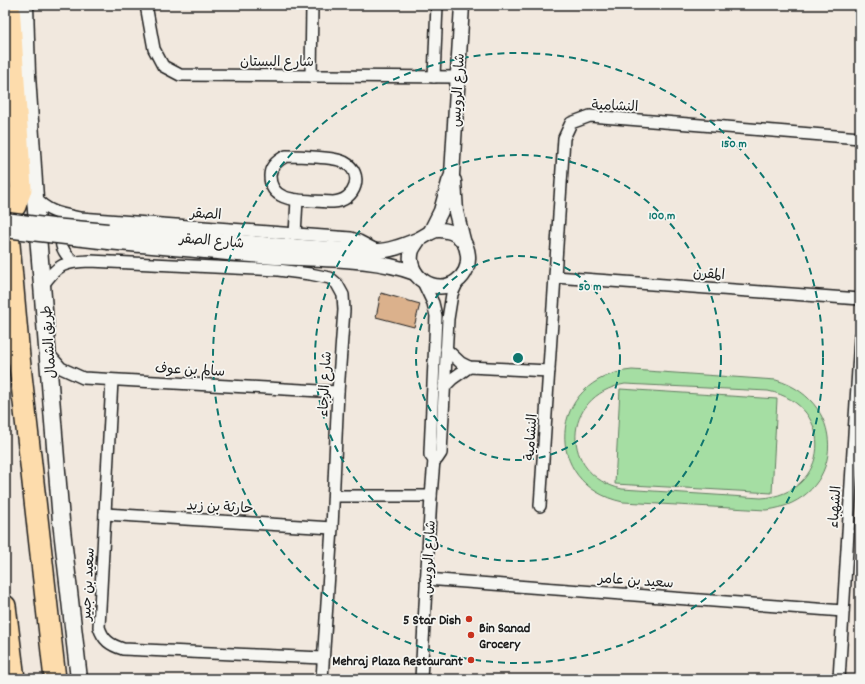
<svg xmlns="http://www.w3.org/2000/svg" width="865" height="684" font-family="Dekko,'Playpen Sans Arabic',sans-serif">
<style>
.green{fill:#a5dea3;stroke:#607d60;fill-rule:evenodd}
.building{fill:#dbb18c;stroke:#1c1c1c}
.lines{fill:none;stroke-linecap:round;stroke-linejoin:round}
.minor-casing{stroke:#1c1c1c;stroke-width:14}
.tertiary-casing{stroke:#1c1c1c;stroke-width:17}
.secondary-casing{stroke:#1c1c1c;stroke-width:19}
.motorway-casing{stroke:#1c1c1c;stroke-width:24}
.minor{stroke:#f6f6f2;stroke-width:11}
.tertiary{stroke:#f6f6f2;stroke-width:14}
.secondary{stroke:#f6f6f2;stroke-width:16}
.motorway{stroke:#fddcac;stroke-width:21}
.tertiary-bridge-casing{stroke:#1c1c1c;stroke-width:17;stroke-linecap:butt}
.tertiary-bridge{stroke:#f6f6f2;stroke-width:14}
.ring{fill:none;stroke:#0f766e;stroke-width:2;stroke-dasharray:7 5}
.poi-dot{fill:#c8321e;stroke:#f6f6f2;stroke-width:1.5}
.labels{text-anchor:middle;stroke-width:3.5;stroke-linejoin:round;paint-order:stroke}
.street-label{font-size:14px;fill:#1c1c1c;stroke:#f6f6f2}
.poi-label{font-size:14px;font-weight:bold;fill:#1c1c1c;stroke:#f6f6f2;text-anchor:end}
.centre{fill:#0f766e;stroke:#f6f6f2;stroke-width:2}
.ring-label{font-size:12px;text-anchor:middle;font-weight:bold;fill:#0f766e;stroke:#f6f6f2;stroke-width:3.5;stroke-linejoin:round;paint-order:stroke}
</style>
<rect width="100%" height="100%" fill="#f1e8de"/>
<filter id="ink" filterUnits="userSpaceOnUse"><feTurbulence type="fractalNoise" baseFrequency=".025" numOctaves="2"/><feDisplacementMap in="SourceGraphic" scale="8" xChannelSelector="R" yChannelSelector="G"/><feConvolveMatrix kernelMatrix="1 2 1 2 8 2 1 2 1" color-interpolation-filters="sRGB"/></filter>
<g filter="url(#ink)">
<!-- green -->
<g class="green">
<path d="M 632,370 L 776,380 C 851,402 844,502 766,510 L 623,502 C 541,485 547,378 632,370 ZM 625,384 L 768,391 C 838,405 830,495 761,498 L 622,489 C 559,475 561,395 625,384 Z"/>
<polygon points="620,389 777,399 772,493 615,484"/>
</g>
<!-- building -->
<polygon class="building" points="381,293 420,304 414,327 376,317"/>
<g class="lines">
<!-- minor casing -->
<g class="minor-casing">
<g id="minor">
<polyline points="146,5 154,49 163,66 180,75 458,77"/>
<polyline points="311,76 312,5"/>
<polyline points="434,77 437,5"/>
<path d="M 286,156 C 298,156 335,157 344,162 C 365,173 356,201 333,202 C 326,202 319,201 312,201 C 295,200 270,200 270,176 C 270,166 278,160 286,156 Z"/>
<path d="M 35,198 C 49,213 61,214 80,218 L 351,238 L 359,241 L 378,251"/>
<path d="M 64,231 C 58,244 63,252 73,262"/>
<polyline points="295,234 297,200"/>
<polyline points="555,277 860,299"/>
<polyline points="423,282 433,303 436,316 430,452 430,455 434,460"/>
<path d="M 43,285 C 58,264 64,262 90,261 L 278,270 L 310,274 L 330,278 L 337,284 L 343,295 L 344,310 L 338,392 L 332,528 L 322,679"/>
<polyline points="446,349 461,363 469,367 549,371"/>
<polyline points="49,354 61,368 83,378 338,392"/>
<path d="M 112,380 L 99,627 C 103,640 110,645 123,649 L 323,658"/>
<polyline points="444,387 452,379 469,367"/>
<polyline points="434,460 437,459 441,453 448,319 452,294 458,281"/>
<polyline points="334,496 431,496"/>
<polyline points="540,506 564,138 571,123 590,116 860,138"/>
<polyline points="105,514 332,528"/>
<polyline points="426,579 843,611"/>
<polyline points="421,679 431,496 434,460"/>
<polyline points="839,679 860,337"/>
</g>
</g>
<!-- tertiary casing -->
<g class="tertiary-casing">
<g id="tertiary">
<polyline points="454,181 456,212 463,240"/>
<path d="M 108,231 C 160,235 211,239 262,244 C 300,247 338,250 377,251 C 390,251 405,245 417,240 C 431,234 433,226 451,232 C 471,239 474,269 457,281 C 436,297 404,276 412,250 C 414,246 417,242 419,239"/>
<polyline points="431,231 441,211 449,182 452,175 462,5"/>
<path d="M 109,242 C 164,247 220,253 276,257 C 321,260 372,257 415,273"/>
</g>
</g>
<!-- secondary casing -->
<g class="secondary-casing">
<polyline id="secondary" points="25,5 27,75 35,198 61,521 79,679"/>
</g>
<!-- motorway casing -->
<g class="motorway-casing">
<g id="motorway">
<polyline points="5,199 19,357 55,679"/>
<polyline points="7,216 15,206 21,189 9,5"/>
<polyline points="5,606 14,679"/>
</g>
</g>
<!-- minor -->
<use href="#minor" class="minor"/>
<!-- tertiary -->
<use href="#tertiary" class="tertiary"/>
<!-- secondary -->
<use href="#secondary" class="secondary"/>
<!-- motorway -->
<use href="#motorway" class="motorway"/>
<!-- tertiary-bridge casing -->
<g class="tertiary-bridge-casing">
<g id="tertiary-bridge">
<polyline points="5,220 53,226 108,231"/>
<polyline points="5,230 109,242"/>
</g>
</g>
<!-- tertiary-bridge -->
<use href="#tertiary-bridge" class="tertiary-bridge"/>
</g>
</g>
<!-- distance rings -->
<g class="ring">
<circle cx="518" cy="358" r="102"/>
<circle cx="518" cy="358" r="203"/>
<circle cx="518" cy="358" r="305"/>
</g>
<!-- markers -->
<g class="poi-dot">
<circle cx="469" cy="619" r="4"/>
<circle cx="471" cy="635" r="4"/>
<circle cx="471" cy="660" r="4"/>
</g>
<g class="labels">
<!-- street labels -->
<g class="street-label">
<text x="277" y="66">شارع البستان</text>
<text transform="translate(457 90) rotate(-87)" y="5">شارع الرويس</text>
<text transform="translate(615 105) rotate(2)" y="5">النشامية</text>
<text transform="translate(206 213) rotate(4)" y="5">الصقر</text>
<text transform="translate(212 240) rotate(5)" y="5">شارع الصقر</text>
<text transform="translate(709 273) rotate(4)" y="5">المقرن</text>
<text transform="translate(48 342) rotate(-94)" y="5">طريق الشمال</text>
<text transform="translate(190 369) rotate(3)" y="5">سالم بن عوف</text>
<text transform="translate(324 384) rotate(-87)" y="5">شارع الرجاء</text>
<text transform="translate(530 437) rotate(-86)" y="5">النشامية</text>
<text transform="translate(220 506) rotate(3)" y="5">حارثة بن زيد</text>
<text transform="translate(834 507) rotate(-86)" y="5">الشهباء</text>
<text transform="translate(428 557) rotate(-87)" y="5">شارع الرويس</text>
<text transform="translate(636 580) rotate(4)" y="5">سعيد بن عامر</text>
<text transform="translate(87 584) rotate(-87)" y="5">سعيد بن جبير</text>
</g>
<!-- poi labels -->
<g class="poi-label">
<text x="461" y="624">5 Star Dish</text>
<text x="479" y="632" text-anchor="start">Bin Sanad<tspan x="479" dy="16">Grocery</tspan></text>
<text x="463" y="665">Mehraj Plaza Restaurant</text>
</g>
</g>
<circle cx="518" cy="358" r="6" class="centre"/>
<g class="ring-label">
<text x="734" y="147">150 m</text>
<text x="662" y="219">100 m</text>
<text x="590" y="290">50 m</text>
</g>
<!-- margin -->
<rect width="865" height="684" fill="none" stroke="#f6f6f2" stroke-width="20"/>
<rect x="10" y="10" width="845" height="664" fill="none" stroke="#1c1c1c" stroke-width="1.5" filter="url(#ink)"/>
</svg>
